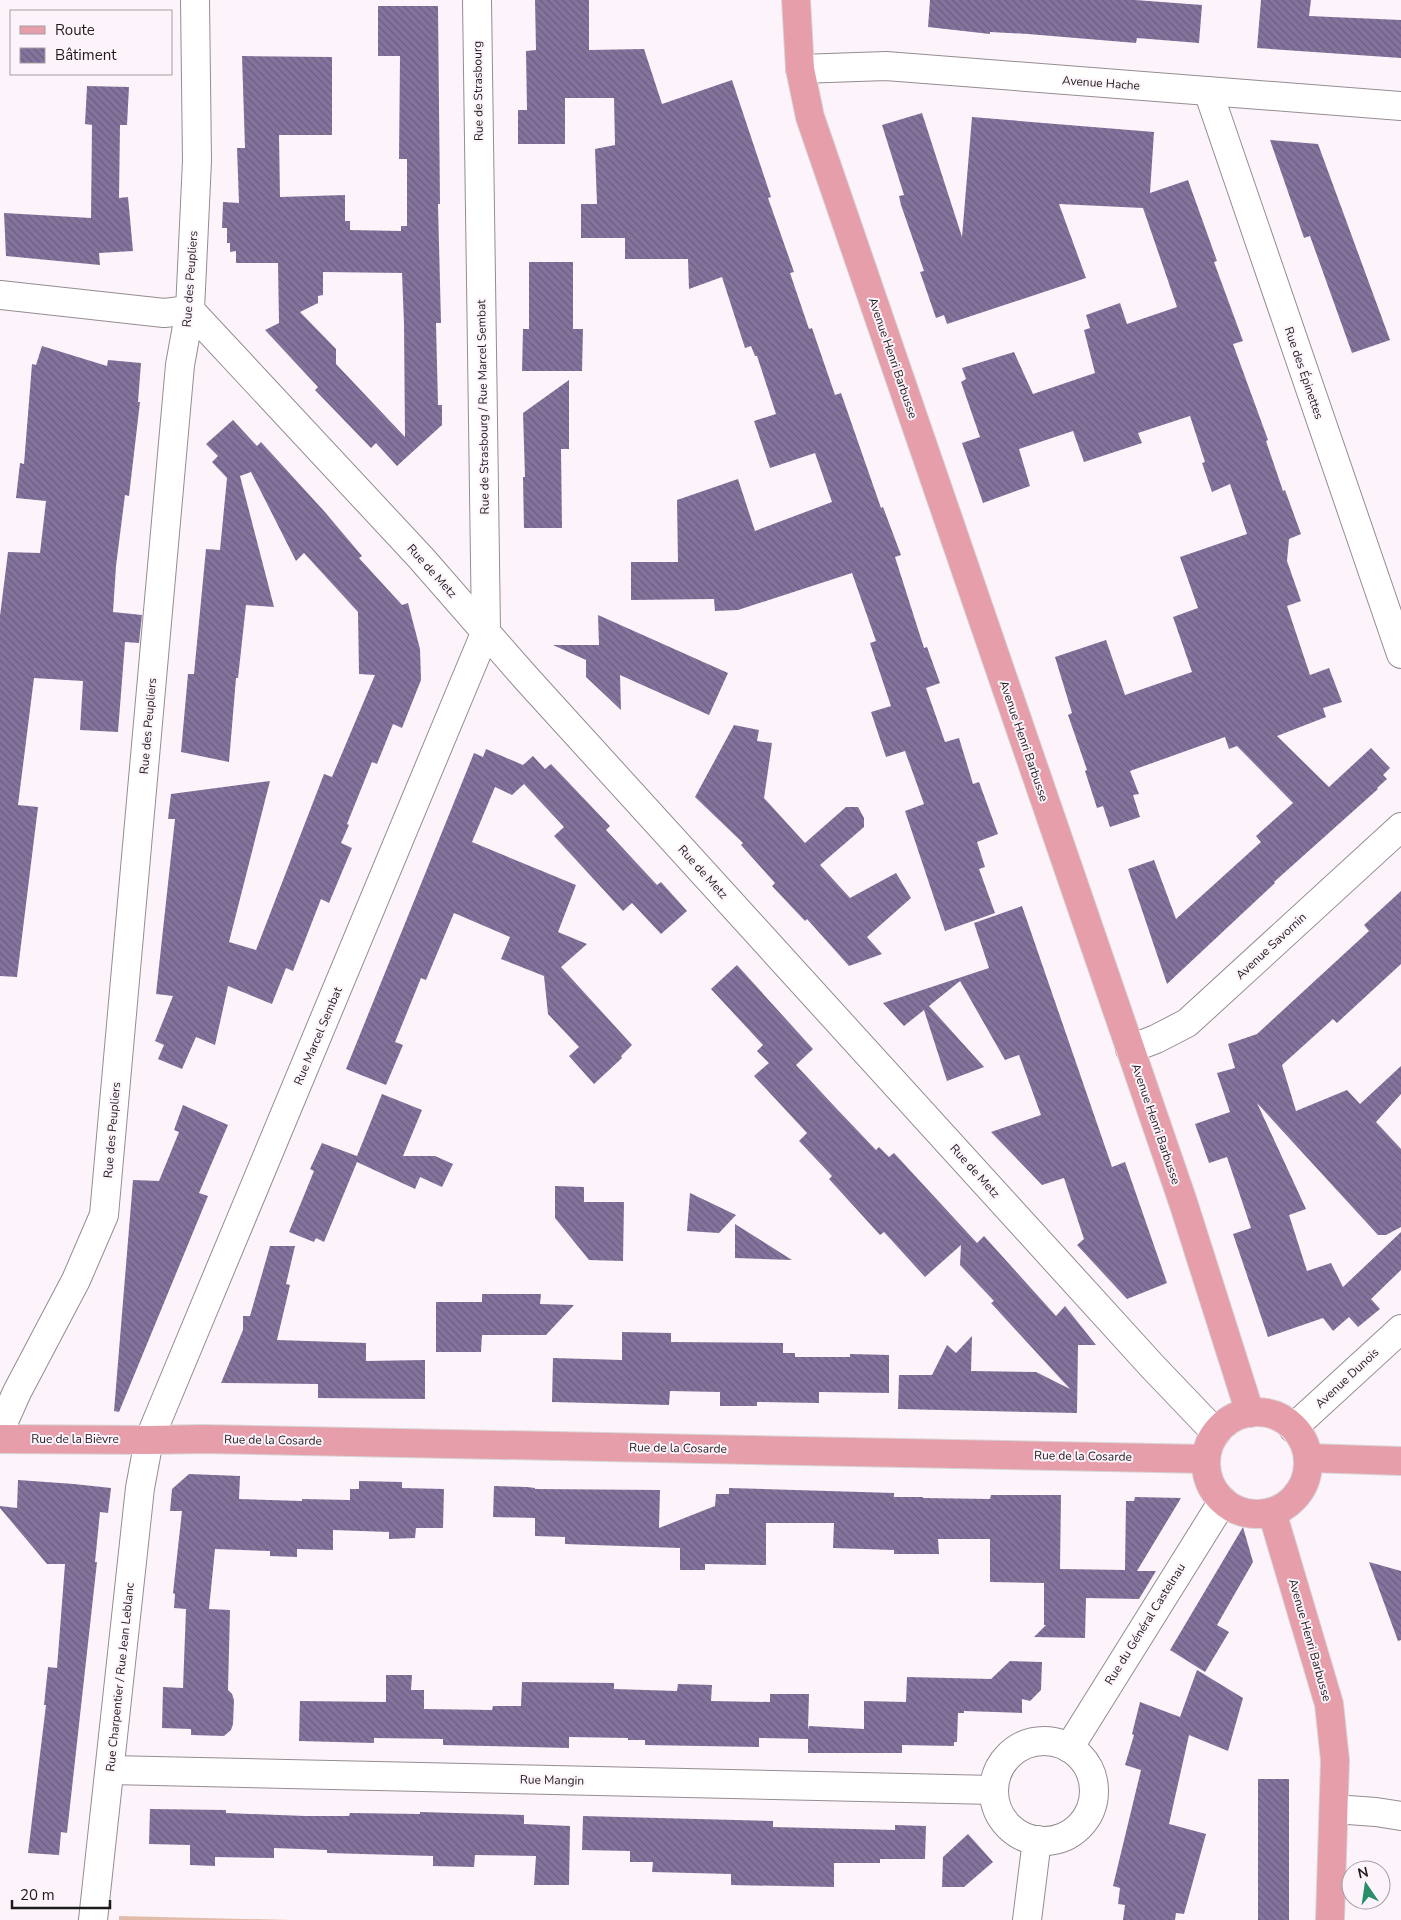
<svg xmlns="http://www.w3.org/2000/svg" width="1401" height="1920" font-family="'Nunito Sans',sans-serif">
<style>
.garden{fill:#e2bcab}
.building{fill:url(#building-back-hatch);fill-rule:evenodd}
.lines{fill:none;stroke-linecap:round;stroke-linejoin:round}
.minor-casing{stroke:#948c91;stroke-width:30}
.major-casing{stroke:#d6d6d6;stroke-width:30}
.minor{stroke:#fff;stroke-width:28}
.major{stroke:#e69eab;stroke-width:28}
.labels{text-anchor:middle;stroke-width:4;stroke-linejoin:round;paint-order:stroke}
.street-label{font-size:12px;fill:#1e1b1d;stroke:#fdf4fb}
</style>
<defs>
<pattern id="building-back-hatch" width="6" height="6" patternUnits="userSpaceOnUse" patternTransform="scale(1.25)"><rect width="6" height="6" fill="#84749d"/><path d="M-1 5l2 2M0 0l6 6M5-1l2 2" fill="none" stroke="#6b5e7f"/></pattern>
</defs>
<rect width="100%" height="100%" fill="#fdf4fb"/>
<!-- garden -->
<polygon class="garden" points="119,1916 292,1920 119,1920"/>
<!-- building -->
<g class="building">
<polygon points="535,0 589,0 589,50 644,49 662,104 732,80 771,197 768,198 794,272 790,273 809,329 812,328 835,395 841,393 881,508 883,507 901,555 895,557 924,648 927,647 940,683 926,688 945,742 959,738 973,784 979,782 998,834 977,842 985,867 979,869 995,913 945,931 905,811 924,804 905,751 886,757 871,712 891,706 870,643 876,641 852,573 738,610 715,611 714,599 631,600 631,562 678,562 677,500 738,479 755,531 832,502 815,453 770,468 754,421 776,414 757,356 755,356 751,346 745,348 722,277 689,289 688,259 625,259 625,238 581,238 581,204 597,204 595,149 615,145 614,98 565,98 565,144 518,144 518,110 527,110 526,51 536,50"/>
<polygon points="930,0 1135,0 1202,5 1199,43 1137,38 1136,43 1028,34 990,32 990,34 928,27"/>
<polygon points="1261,0 1311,0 1309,16 1401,20 1401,58 1257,48"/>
<path d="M 378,6 L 438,6 L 440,204 L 438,204 L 441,323 L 436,323 L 438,405 L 442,405 L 442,425 L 397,466 L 376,443 L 371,448 L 315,390 L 318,387 L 265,330 L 279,323 L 278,263 L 236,263 L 236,251 L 230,252 L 230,243 L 227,243 L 227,228 L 222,228 L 223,202 L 239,203 L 237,148 L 245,148 L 242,56 L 332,57 L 332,135 L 279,135 L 280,197 L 345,195 L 345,221 L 350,221 L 350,230 L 401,231 L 401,226 L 407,226 L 407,159 L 399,159 L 400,56 L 378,56 ZM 323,272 L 402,273 L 404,324 L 405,437 L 336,364 L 336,349 L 300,312 L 318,303 L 318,296 L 323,295 Z"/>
<polygon points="87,86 129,87 127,125 120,125 119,198 128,197 133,251 99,253 100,265 6,256 4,213 91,218 92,125 85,124"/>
<polygon points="922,113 962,237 972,117 1154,132 1150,193 1188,180 1217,261 1214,262 1243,341 1233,344 1268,440 1266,441 1283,491 1285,490 1301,534 1289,539 1287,561 1301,601 1287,606 1310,675 1329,668 1342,702 1323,708 1326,717 1277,736 1329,787 1371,748 1390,768 1383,775 1387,779 1377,788 1378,789 1274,882 1275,883 1167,984 1128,869 1154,860 1176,919 1261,842 1256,836 1293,803 1237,746 1229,749 1225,737 1130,771 1139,794 1133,795 1140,817 1110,827 1103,806 1097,808 1085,771 1087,770 1068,715 1072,713 1055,657 1106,640 1125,695 1192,672 1173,617 1198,608 1180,557 1247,534 1230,484 1212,492 1202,463 1205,462 1190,416 1138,433 1142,443 1084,462 1073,431 1019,449 1030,486 983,503 962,443 980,437 961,382 966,379 962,368 1014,352 1033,394 1095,373 1084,330 1090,328 1086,315 1120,303 1127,324 1177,307 1143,208 1059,204 1086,278 947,324 944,315 936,318 920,272 924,271 901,205 899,196 904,195 882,125"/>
<polygon points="1270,140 1318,144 1390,340 1352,353 1310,236 1304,238"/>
<polygon points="529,262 573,262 573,329 583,329 582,371 522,371 523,329 529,329"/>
<polygon points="42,346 107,366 108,360 141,363 138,402 140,402 129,496 125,495 116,566 113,612 142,615 139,643 125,642 118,732 80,730 83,681 34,678 18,805 38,807 17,977 0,976 0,616 8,552 40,553 46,501 16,498 20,463 24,464 32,364 36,365"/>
<polygon points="569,380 569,449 561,449 562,528 524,528 523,477 525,477 523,413"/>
<polygon points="233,420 257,446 261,442 324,511 362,556 359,558 402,605 408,603 420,649 421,680 402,728 393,724 377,764 372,762 347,824 349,825 341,843 352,848 329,903 321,899 293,971 286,968 272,1004 228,986 215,1045 196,1037 182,1069 158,1059 164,1045 155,1041 173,996 156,994 175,819 168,819 171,794 270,781 229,942 256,950 324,774 332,777 375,675 359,674 358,612 304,553 296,561 251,472 240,476 274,607 246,605 238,678 236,678 229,762 181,752 188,674 194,674 206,549 220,550 227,478 212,462 218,456 206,444"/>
<polygon points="598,615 728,673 709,715 620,675 621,710 586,677 586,660 553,645 599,645"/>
<polygon points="734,725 759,730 757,741 772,743 764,798 805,843 846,807 858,807 864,818 864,827 820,865 850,898 896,873 911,898 867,937 882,954 849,966 807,919 805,921 772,886 775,883 741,845 743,843 695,797"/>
<polygon points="486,749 523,765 533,756 545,769 551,764 610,826 606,830 657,885 661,882 687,911 661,934 632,903 623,911 554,836 564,827 524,784 512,795 495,787 472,842 576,885 558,932 587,944 561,967 632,1045 621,1056 622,1058 594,1084 569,1056 579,1047 548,1014 544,976 501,959 510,937 454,913 426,980 421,978 395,1042 403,1045 386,1085 346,1069 474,753 483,757"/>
<polygon points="1401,891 1401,964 1337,1023 1333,1019 1282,1065 1296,1111 1347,1090 1360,1104 1401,1066 1401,1094 1376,1122 1401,1149 1401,1227 1386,1235 1378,1235 1257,1103 1306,1209 1289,1215 1307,1271 1331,1263 1343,1287 1401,1232 1401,1270 1371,1299 1380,1309 1358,1327 1349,1317 1333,1331 1323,1318 1268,1337 1233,1234 1251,1228 1227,1157 1209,1163 1195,1124 1230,1112 1217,1073 1235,1068 1228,1044 1257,1034 1369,931 1364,925"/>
<polygon points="1022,906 1112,1167 1125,1162 1167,1283 1127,1299 1077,1245 1084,1239 1064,1178 1042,1185 991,1132 1041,1115 1019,1055 1005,1060 960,981 929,1006 984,1067 947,1081 924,1010 904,1026 883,1003 989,968 974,923"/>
<polygon points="737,965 813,1049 796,1065 835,1107 876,1150 879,1147 889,1157 894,1153 977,1243 984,1236 1056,1316 1065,1306 1096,1345 1078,1345 1077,1413 898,1409 899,1375 932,1375 947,1345 956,1353 972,1336 971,1371 1036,1372 1070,1389 991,1303 994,1301 960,1265 961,1245 925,1277 884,1232 880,1235 829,1179 832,1176 799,1141 807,1133 754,1076 769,1063 757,1051 763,1045 711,989"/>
<polygon points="382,1094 422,1110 403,1156 435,1156 453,1164 442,1187 420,1177 415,1189 357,1162 324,1242 316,1238 314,1242 289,1232 314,1171 310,1169 322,1143 357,1156"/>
<polygon points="183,1105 228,1125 199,1193 208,1196 119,1412 114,1411 133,1180 159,1181 179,1132 174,1130"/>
<polygon points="555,1186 584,1187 584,1202 624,1202 623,1261 589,1260 555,1218"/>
<polygon points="690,1193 736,1215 719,1233 687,1231"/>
<polygon points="735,1224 792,1260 735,1258"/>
<polygon points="270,1246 295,1246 286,1284 290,1285 277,1340 366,1343 366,1361 425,1360 425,1399 318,1398 318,1384 221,1383 243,1330 243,1316 250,1316"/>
<polygon points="482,1294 541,1294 540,1304 574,1305 546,1335 482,1335 481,1352 436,1352 436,1302 482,1302"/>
<polygon points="622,1332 671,1333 671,1342 783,1343 783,1353 795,1353 795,1357 850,1357 850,1354 889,1355 889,1393 819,1392 819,1403 757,1402 757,1406 720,1406 720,1392 670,1391 669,1405 552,1402 553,1358 622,1360"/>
<polygon points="189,1474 240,1476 239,1499 302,1501 302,1499 350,1500 350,1489 359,1489 359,1481 402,1482 402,1488 444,1489 443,1528 416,1528 415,1538 389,1539 389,1532 333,1530 333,1550 297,1549 297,1557 270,1556 270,1551 215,1549 209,1609 230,1610 228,1690 232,1694 234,1700 233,1724 231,1730 224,1736 191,1735 191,1729 162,1728 163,1687 183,1688 186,1609 174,1608 175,1594 173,1593 182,1511 170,1511 172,1489"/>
<polygon points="18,1480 74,1484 111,1488 108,1513 100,1512 95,1562 97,1562 67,1833 61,1832 59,1855 28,1853 46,1705 44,1705 48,1667 57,1668 65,1564 47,1564 0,1508 0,1506 17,1508"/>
<polygon points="494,1486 527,1487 535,1488 535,1489 660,1490 659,1528 715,1506 716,1494 729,1494 729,1488 894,1493 894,1497 923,1497 923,1498 990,1499 991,1495 1061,1495 1060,1569 1125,1570 1126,1501 1134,1501 1135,1497 1181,1498 1137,1571 1156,1571 1139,1599 1086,1598 1085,1638 1034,1637 1046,1625 1044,1625 1044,1583 990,1582 990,1539 938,1539 939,1554 894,1554 894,1550 833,1548 834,1523 766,1523 766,1565 705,1564 705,1570 680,1570 680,1548 565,1544 565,1537 535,1536 535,1518 493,1517"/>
<polygon points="1243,1527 1253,1562 1217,1625 1229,1632 1205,1672 1170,1650"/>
<polygon points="1369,1562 1401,1571 1401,1640 1398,1641"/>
<polygon points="1010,1661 1042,1662 1041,1690 1030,1701 1022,1699 1022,1713 964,1711 964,1713 958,1713 957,1742 954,1742 954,1746 902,1745 902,1753 808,1753 808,1739 759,1738 759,1747 645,1745 645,1740 628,1740 628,1738 569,1737 569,1748 443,1745 443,1739 374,1738 374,1743 299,1741 300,1701 386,1702 386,1675 412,1675 411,1690 424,1690 424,1709 492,1710 493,1706 521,1706 522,1682 614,1683 614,1689 677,1691 678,1684 712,1685 711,1701 770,1702 770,1694 809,1694 808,1730 809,1726 864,1729 864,1701 906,1702 907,1677 991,1679"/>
<polygon points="1197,1670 1243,1698 1228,1751 1189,1735 1169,1824 1206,1834 1184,1914 1176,1913 1175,1920 1123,1920 1125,1905 1118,1904 1120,1888 1113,1886 1141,1770 1125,1765 1134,1735 1132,1734 1140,1702 1180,1717"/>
<rect x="1258" y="1779" width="31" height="141"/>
<polygon points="150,1809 226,1810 226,1813 305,1816 349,1816 350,1813 420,1814 420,1812 524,1815 524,1824 570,1826 569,1885 534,1885 536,1856 475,1855 474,1867 433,1866 433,1856 327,1853 327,1850 274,1848 274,1858 215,1857 215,1866 190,1865 190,1845 149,1844"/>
<polygon points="583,1816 773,1821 773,1827 895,1830 895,1825 926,1826 925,1859 880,1859 880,1863 834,1863 834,1887 731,1885 731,1874 652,1872 653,1862 630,1862 630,1851 582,1850"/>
<polygon points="968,1834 993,1862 964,1887 942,1887 943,1857"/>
</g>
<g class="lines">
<!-- minor casing -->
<g class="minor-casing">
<g id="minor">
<polyline points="800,69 886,66 1401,106"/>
<polyline points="1208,91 1401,654"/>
<polyline points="0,295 164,313 190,310"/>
<polyline points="190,310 421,558 526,678 1152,1366 1216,1433"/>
<polyline points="1130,1049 1156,1039 1187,1023 1401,827"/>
<polyline points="1293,1428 1401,1329"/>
<polyline points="0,1430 17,1392 76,1280 104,1215 180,365 190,310 197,161 195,0"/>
<circle cx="1044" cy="1791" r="50"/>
<polyline points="1069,1748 1223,1501"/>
<polyline points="110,1770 994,1790"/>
<polyline points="1334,1809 1376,1812 1401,1816"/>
<polyline points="93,1920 140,1488 149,1440 486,631 477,0"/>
<polyline points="1027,1920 1037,1840"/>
</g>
</g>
<!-- major casing -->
<g class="major-casing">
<g id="major">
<polyline points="796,0 800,69 810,117 1183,1202 1250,1413"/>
<circle cx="1257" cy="1463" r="51"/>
<polyline points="0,1439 149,1440 202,1439 1206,1459"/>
<polyline points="1308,1458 1401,1461"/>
<polyline points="1272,1512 1329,1704 1335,1760 1330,1920"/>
</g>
</g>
<!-- minor -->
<use href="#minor" class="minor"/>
<!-- major -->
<use href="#major" class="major"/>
</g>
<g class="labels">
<!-- street labels -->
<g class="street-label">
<text transform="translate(1101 83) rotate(4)" y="4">Avenue Hache</text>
<text transform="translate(478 91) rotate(-91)" y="4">Rue de Strasbourg</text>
<text transform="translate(190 279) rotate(-86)" y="4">Rue des Peupliers</text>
<text transform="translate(893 358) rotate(71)" y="4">Avenue Henri Barbusse</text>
<text transform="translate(1304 373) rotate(71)" y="4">Rue des Épinettes</text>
<text transform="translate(483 407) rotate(-91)" y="4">Rue de Strasbourg / Rue Marcel Sembat</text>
<text transform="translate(432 571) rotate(48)" y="4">Rue de Metz</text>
<text transform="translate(148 726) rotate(-85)" y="4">Rue des Peupliers</text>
<text transform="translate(1024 741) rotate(71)" y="4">Avenue Henri Barbusse</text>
<text transform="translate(703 872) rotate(48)" y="4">Rue de Metz</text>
<text transform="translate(1271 946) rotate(-43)" y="4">Avenue Savornin</text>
<text transform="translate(318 1036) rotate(-67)" y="4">Rue Marcel Sembat</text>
<text transform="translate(1156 1124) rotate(71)" y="4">Avenue Henri Barbusse</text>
<text transform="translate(112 1130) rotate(-85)" y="4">Rue des Peupliers</text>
<text transform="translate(975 1171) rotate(48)" y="4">Rue de Metz</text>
<text transform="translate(1347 1378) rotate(-43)" y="4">Avenue Dunois</text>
<text x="75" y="1443">Rue de la Bièvre</text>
<text transform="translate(273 1440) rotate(1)" y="4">Rue de la Cosarde</text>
<text transform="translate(678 1448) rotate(1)" y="4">Rue de la Cosarde</text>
<text transform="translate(1083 1456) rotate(1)" y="4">Rue de la Cosarde</text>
<text transform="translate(1145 1624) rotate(-58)" y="4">Rue du Général Castelnau</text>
<text transform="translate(1310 1640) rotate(74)" y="4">Avenue Henri Barbusse</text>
<text transform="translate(120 1677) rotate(-84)" y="4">Rue Charpentier / Rue Jean Leblanc</text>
<text transform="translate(552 1780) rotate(1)" y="4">Rue Mangin</text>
</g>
</g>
<!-- legend -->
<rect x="10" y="10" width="162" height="65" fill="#fdf4fb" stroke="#a49da2"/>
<rect x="20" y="26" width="25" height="8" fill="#e69eab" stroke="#a49da2"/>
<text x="55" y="35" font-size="15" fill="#1e1b1d">Route</text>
<rect x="20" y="48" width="25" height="15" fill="url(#building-back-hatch)" stroke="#a49da2"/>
<text x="55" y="60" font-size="15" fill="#1e1b1d">Bâtiment</text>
<!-- north arrow -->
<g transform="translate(1366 1885) rotate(347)"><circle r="24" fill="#fdf4fb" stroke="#a49da2"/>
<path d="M0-4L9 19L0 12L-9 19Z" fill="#288e6a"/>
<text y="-8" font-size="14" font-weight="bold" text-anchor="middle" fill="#1e1b1d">N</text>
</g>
<!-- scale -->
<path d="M12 1900v8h98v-8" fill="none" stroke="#1e1b1d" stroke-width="2.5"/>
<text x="20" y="1900" font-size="15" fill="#1e1b1d" stroke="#fdf4fb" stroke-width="4" paint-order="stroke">20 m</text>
</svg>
